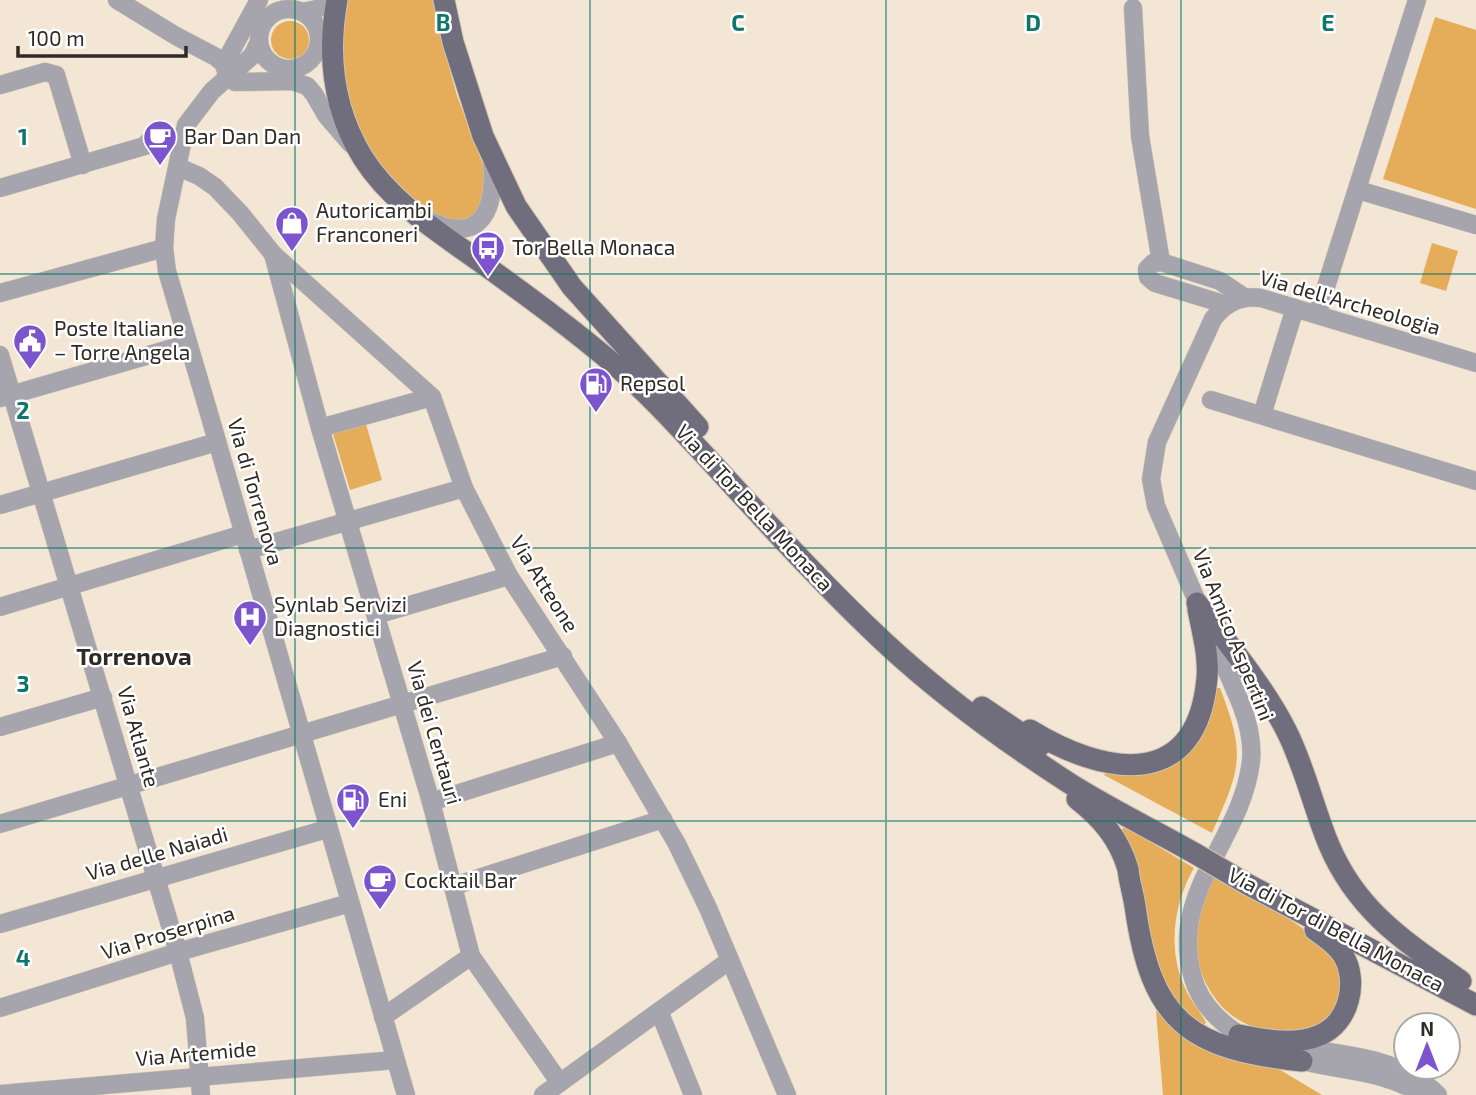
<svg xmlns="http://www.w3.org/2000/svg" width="1476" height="1095" font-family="'Exo 2',sans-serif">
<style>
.green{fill:#e5ac5a}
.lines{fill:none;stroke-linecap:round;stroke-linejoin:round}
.minor-casing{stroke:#d0c4b4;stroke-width:19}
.major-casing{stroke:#d0c4b4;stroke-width:23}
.minor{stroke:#a6a5ad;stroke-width:18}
.major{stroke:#706d7c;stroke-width:21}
.major-bridge-casing{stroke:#d0c4b4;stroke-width:23;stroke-linecap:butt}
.major-bridge{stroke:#706d7c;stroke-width:21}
.grid{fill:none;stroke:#0f766e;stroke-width:2;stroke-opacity:0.55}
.labels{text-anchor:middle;stroke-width:5;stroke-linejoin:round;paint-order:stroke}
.poi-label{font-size:21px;fill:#2f2a23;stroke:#fff;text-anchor:start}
.street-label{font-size:21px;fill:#2f2a23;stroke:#fff}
.quarter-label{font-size:24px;font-weight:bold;fill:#2f2a23;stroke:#fff}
.grid-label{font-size:23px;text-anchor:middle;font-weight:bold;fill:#0f766e;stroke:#fff;stroke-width:5;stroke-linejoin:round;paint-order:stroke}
</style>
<rect width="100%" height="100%" fill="#f3e6d4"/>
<!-- green -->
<g class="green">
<polygon points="344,0 434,0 444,48 457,96 486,172 484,210 459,223 419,208 370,154 341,90"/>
<polygon points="1435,17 1476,30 1476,209 1383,179"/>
<circle cx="290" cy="40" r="19"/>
<polygon points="1432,243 1458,251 1446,291 1420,283"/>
<polygon points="366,424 382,480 350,490 333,434"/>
<path d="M 1217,688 L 1220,688 C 1246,756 1241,767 1212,833 L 1104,775 L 1106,772 L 1150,769 Z"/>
<path d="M 1124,826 L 1194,868 C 1173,904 1167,952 1186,990 C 1191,1002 1201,1011 1206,1023 L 1203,1025 L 1179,1007 L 1155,967 L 1122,830 Z"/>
<path d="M 1213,876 C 1250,895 1286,914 1318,940 C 1322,944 1331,949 1334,954 C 1342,966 1343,987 1338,1000 C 1323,1042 1259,1039 1229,1013 C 1205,993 1189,953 1196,921 C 1200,906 1208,891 1213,876 Z"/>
<polygon points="1156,1011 1199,1046 1272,1065 1322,1095 1163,1095"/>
</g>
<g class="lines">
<!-- minor casing -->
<g class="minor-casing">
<g id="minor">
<polyline points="117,0 176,36 216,57 224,64"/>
<polyline points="1133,8 1140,136 1161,262"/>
<circle cx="289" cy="39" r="30"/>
<polyline points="302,12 317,9 330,0"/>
<polyline points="259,42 252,56 212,91 186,125 166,219 164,248 167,271 208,410 406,1095"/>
<polyline points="227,75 224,64 259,0"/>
<polyline points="235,82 292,81 307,86 314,94 326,115 351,144"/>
<polyline points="0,85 45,72 56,75 83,165"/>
<polyline points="178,167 199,176 215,187 240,213 273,254 432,397 464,488 509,576 618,743 677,844 708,908 787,1095"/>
<path d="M 0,188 L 148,145 L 148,142 C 160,138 172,135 183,141"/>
<polyline points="1358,190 1476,225"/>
<path d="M 428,220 C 484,247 496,206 492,160"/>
<polyline points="273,254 320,428 431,802 471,956 560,1083"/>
<polyline points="0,293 164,248"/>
<polyline points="1227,305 1155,283 1148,277 1147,269 1153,263 1161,262 1220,281 1244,297"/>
<polyline points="1317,315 1417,0"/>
<polyline points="0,355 178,952 195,1018 201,1095"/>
<polyline points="0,398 187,344"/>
<polyline points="1211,400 1476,481"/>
<polyline points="1262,415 1295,308"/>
<polyline points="320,428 432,397"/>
<polyline points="0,505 217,442"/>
<polyline points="248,550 464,488"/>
<polyline points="0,607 243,534"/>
<polyline points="376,615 509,576"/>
<polyline points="0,727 103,697"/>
<polyline points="431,802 618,743"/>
<polyline points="0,824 563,656"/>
<polyline points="454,886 663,819"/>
<polyline points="0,924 327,829"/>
<polyline points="0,1008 178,952 350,903"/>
<polyline points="659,1011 693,1095"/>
<polyline points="383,1017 471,956"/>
<path d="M 1249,1040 C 1224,1027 1201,1006 1193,978 C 1168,892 1242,841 1251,761 C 1253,742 1248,722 1241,704 L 1156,506 L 1151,479 L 1157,442 L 1213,319 C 1225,303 1241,295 1261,298 L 1476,363"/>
<path d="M 1287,1046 C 1338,1054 1400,1056 1438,1095"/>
<path d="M 1291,1058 C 1337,1072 1380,1068 1423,1095"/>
<polyline points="0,1094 395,1060"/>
<polyline points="543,1095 730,960"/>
</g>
</g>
<!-- major casing -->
<g class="major-casing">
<g id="major">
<path d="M 337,0 C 327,55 333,109 363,158 C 392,204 443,235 486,266 C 530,298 574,330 616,366 C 651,396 682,431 713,464 C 769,525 824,586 884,642 C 941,695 1004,741 1069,783 C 1110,809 1154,830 1196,854"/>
<polyline points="444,0 453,42 483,136 516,206 572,287 698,427"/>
<path d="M 1197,603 C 1228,644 1263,685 1286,730 C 1305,767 1313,807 1329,845 C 1357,911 1404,941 1461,981"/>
<polyline points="982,707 1040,746"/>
<path d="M 1030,730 C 1103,775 1197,793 1207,678 C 1209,655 1202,631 1198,609"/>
<path d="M 1077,799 C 1101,818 1119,838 1128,869 C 1129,881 1133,893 1135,906 C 1151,1021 1188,1049 1302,1061"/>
<polyline points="1247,884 1476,1005"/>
<path d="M 1239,1035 C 1265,1040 1295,1046 1320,1035 C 1349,1023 1359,981 1343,955 C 1336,944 1325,937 1315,930"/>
</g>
</g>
<!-- minor -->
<use href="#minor" class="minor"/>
<!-- major -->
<use href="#major" class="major"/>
<!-- major-bridge casing -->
<g class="major-bridge-casing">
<polyline id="major-bridge" points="1196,854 1247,884"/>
</g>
<!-- major-bridge -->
<use href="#major-bridge" class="major-bridge"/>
</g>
<!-- grid -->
<path class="grid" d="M 295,0 L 295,1095M 590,0 L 590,1095M 886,0 L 886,1095M 1181,0 L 1181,1095M 0,274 L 1476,274M 0,548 L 1476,548M 0,821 L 1476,821"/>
<!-- icons -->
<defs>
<g id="cafe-pin" transform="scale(1.75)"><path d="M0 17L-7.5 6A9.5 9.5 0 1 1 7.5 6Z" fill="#7c55ce" stroke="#fff"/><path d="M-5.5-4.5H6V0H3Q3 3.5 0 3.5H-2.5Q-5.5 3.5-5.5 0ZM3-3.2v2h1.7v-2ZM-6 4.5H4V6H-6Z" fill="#fff"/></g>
<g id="shop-pin" transform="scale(1.75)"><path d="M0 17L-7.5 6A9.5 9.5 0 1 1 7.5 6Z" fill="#7c55ce" stroke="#fff"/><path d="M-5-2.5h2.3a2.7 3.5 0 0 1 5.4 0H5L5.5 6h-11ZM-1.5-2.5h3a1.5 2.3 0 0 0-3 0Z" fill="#fff"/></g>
<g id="bus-pin" transform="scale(1.75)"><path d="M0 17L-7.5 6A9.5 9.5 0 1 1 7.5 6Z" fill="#7c55ce" stroke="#fff"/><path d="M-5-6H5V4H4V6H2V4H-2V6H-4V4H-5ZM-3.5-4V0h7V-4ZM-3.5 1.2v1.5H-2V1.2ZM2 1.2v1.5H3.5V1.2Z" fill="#fff"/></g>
<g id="civic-pin" transform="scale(1.75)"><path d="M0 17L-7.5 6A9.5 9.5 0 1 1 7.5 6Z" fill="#7c55ce" stroke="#fff"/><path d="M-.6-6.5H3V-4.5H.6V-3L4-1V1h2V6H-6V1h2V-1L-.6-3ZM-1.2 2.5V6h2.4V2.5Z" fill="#fff"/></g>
<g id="fuel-pin" transform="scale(1.75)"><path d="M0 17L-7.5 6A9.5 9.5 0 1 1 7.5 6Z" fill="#7c55ce" stroke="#fff"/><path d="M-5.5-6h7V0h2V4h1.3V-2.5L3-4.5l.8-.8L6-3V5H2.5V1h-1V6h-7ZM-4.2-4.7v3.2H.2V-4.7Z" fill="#fff"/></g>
<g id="hospital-pin" transform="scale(1.75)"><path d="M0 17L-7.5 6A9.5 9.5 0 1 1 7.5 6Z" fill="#7c55ce" stroke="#fff"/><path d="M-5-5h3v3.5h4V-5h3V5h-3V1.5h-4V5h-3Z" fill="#fff"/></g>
</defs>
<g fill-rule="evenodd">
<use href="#cafe-pin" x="160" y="137"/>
<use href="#shop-pin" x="292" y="223"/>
<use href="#bus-pin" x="488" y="248"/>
<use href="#civic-pin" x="30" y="341"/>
<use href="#fuel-pin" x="596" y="384"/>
<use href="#hospital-pin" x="250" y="617"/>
<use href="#fuel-pin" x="353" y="800"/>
<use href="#cafe-pin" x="380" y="881"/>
</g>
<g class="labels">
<!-- poi labels -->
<g class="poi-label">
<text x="184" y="144">Bar Dan Dan</text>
<text x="316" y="218">Autoricambi<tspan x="316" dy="24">Franconeri</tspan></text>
<text x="512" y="255">Tor Bella Monaca</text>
<text x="54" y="336">Poste Italiane<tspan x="54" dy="24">– Torre Angela</tspan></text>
<text x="620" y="391">Repsol</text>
<text x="274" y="612">Synlab Servizi<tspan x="274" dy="24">Diagnostici</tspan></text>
<text x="378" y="807">Eni</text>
<text x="404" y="888">Cocktail Bar</text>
</g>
<!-- street labels -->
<g class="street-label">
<text transform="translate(1350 303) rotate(16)" y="7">Via dell'Archeologia</text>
<text transform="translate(255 492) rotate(74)" y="7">Via di Torrenova</text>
<text transform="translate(754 508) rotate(47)" y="7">Via di Tor Bella Monaca</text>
<text transform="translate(544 584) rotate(58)" y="7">Via Atteone</text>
<text transform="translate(1233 635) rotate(68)" y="7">Via Amico Aspertini</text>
<text transform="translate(434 733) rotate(74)" y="7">Via dei Centauri</text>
<text transform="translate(138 737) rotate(74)" y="7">Via Atlante</text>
<text transform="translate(157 854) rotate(-16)" y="7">Via delle Naiadi</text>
<text transform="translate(1336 930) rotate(28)" y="7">Via di Tor di Bella Monaca</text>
<text transform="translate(168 933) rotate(-17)" y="7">Via Proserpina</text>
<text transform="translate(196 1054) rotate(-5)" y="7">Via Artemide</text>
</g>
<!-- quarter labels -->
<g class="quarter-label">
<text x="134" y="665">Torrenova</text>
</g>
</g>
<g class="grid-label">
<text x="443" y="31">B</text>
<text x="738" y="31">C</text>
<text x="1033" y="31">D</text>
<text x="1328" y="31">E</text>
<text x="23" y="145">1</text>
<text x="23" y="419">2</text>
<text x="23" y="692">3</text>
<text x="23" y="966">4</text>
</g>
<!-- north arrow -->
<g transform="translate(1427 1046)"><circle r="33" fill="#ffffff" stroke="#acaaa7" stroke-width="2"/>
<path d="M0-5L12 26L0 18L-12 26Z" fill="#7c55ce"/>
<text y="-10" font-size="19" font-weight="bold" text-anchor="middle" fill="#2f2a23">N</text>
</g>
<!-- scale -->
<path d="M18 46v10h168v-10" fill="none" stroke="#2f2a23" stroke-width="3.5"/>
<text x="28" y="46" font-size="21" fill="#2f2a23" stroke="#ffffff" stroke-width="5" paint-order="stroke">100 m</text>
</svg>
